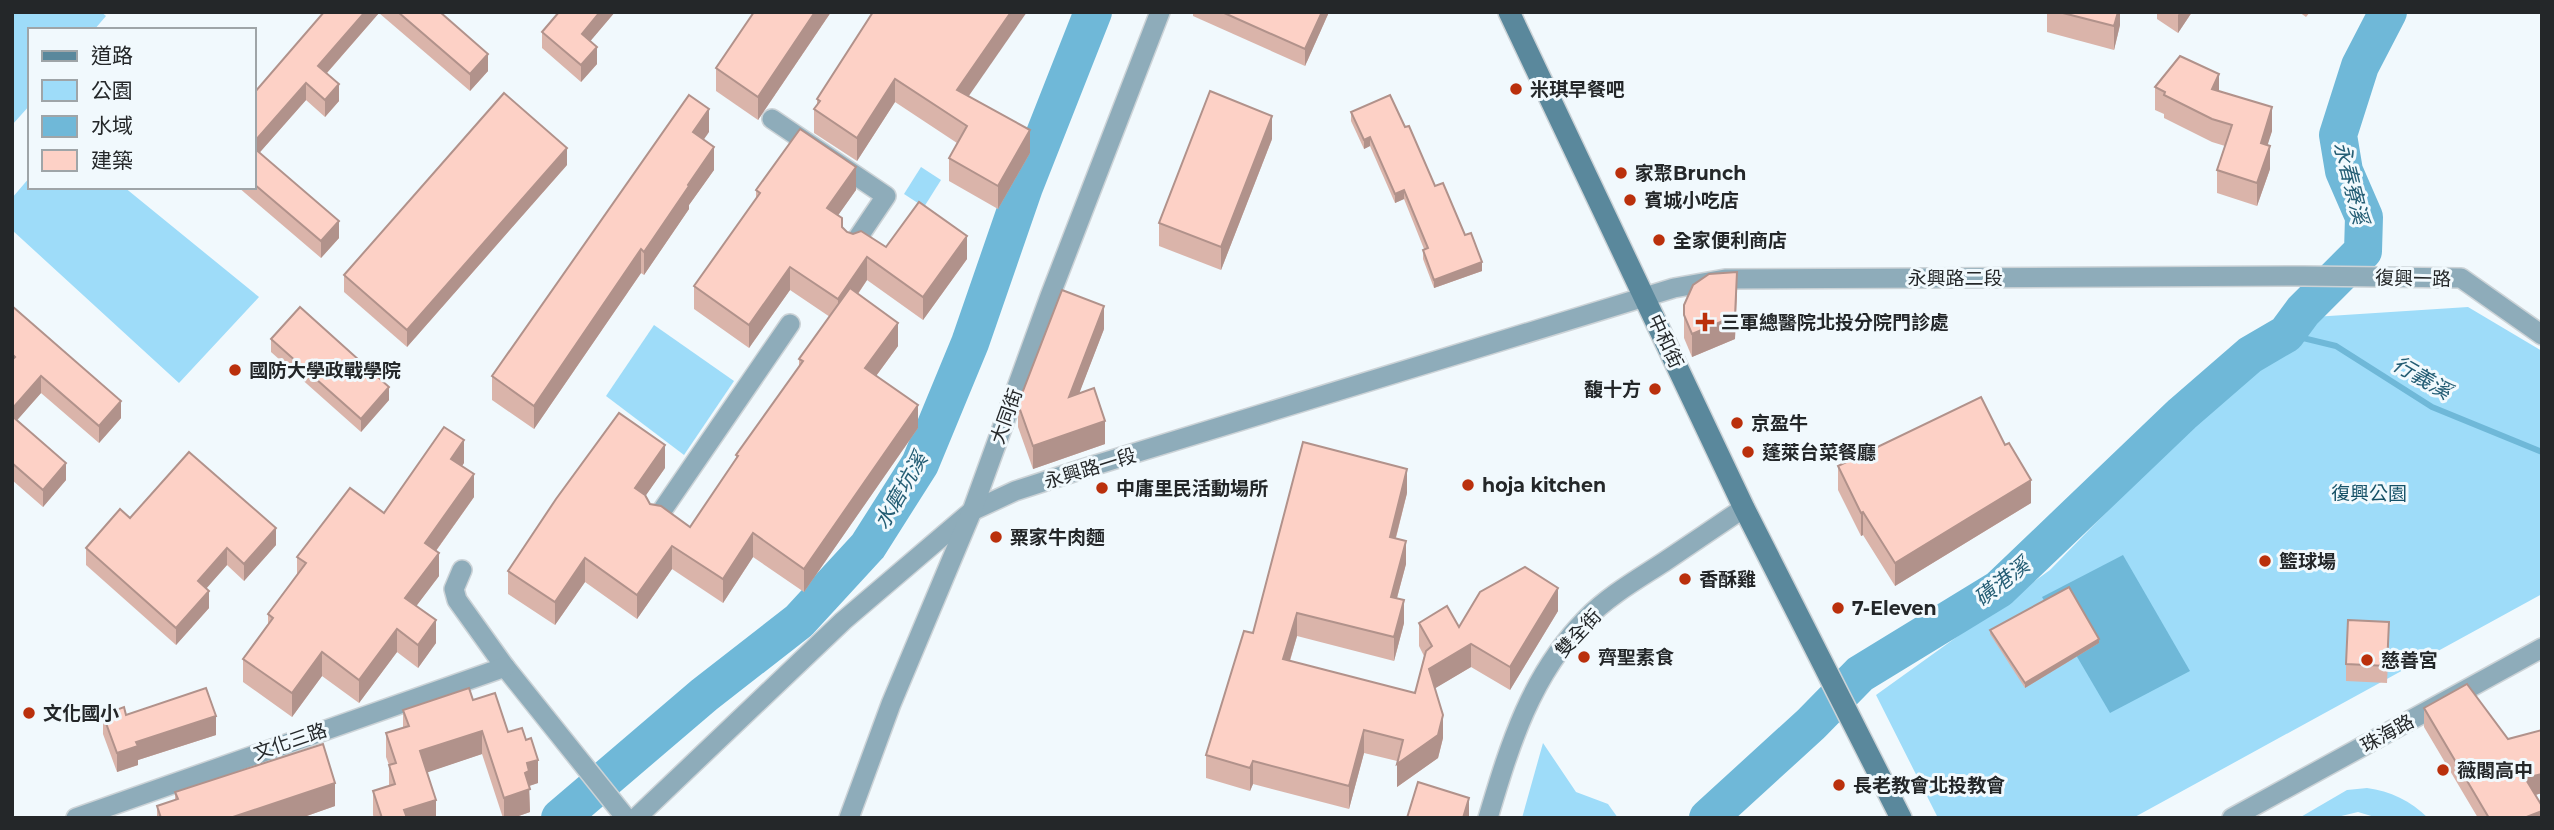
<svg xmlns="http://www.w3.org/2000/svg" width="2554" height="830" font-family="Montserrat,'Noto Sans TC',sans-serif">
<style>
.green{fill:#9edcf9}
.water{fill:#6fb8d8}
.lines{fill:none;stroke-linecap:round;stroke-linejoin:round}
.stream{stroke:#6fb8d8;stroke-width:6}
.river{stroke:#6fb8d8;stroke-width:38}
.street-casing{stroke:#ccd3d7;stroke-width:22}
.secondary-casing{stroke:#ccd3d7;stroke-width:24}
.street{stroke:#8eacba;stroke-width:19}
.secondary{stroke:#5a889c;stroke-width:21}
.wall{fill:#dab4aa}
.shaded-wall{fill:#b1928b}
.building{fill:#fdd1c6;stroke:#b1928b;stroke-width:2}
.poi-dot{fill:#ba300c;stroke:#f1f9fd;stroke-width:2.5}
.labels{text-anchor:middle;stroke-width:6;stroke-linejoin:round;paint-order:stroke}
.poi-label{font-size:19px;font-weight:bold;fill:#242729;stroke:#f1f9fd;text-anchor:start}
.street-label{font-size:19px;fill:#242729;stroke:#f1f9fd}
.park-label{font-size:19px;fill:#155167;stroke:#f1f9fd}
.water-label{font-size:21px;font-style:italic;fill:#245d74;stroke:#f1f9fd}
</style>
<rect width="100%" height="100%" fill="#f1f9fd"/>
<!-- green -->
<g class="green">
<polygon points="12,12 101,12 106,16 94,30 30,30 30,105 12,125"/>
<polygon points="921,167 941,180 924,207 904,194"/>
<polygon points="30,177 30,187 124,187 259,297 179,383 12,230 12,198"/>
<polygon points="2468,307 2542,351 2542,594 2133,818 1938,818 1876,695 2050,570 2126,492 2212,409 2298,318"/>
<polygon points="654,325 734,381 684,455 606,396"/>
<polygon points="1543,743 1576,792 1608,804 1618,818 1522,818"/>
<path d="M 2367,788 C 2390,791 2411,801 2428,818 L 2378,818 L 2358,812 L 2333,818 L 2299,818 L 2347,790 Z"/>
</g>
<!-- water -->
<polygon class="water" points="2123,555 2190,671 2110,713 2042,597"/>
<g class="lines">
<!-- stream -->
<polyline class="stream" points="2286,334 2336,346 2432,407 2542,452"/>
<!-- river -->
<g class="river">
<polyline points="560,818 704,695 799,621 868,546 920,464 970,343 1024,187 1093,12"/>
<polyline points="1708,818 1811,724 1860,674 1999,589 2182,414 2250,355 2286,334 2303,311 2363,251 2364,217 2344,171 2338,135 2360,66 2388,12"/>
</g>
<!-- street casing -->
<g class="street-casing">
<g id="street">
<polyline points="772,119 886,196 853,245"/>
<polyline points="657,518 790,324"/>
<polyline points="462,570 454,589 457,600 505,667 626,818"/>
<polyline points="76,818 505,667"/>
<polyline points="636,818 843,621 972,511 1015,491 1089,467 1674,288 1725,279 2304,276 2461,278 2542,335"/>
<polyline points="849,818 891,704 972,511 1050,296 1160,12"/>
<path d="M 1488,818 C 1510,744 1531,675 1586,619 C 1608,596 1638,579 1664,562 C 1691,544 1717,526 1744,508"/>
<polyline points="2232,818 2542,648"/>
</g>
</g>
<!-- secondary casing -->
<g class="secondary-casing">
<polyline id="secondary" points="1509,12 1744,508 1901,818"/>
</g>
<!-- street -->
<use href="#street" class="street"/>
<!-- secondary -->
<use href="#secondary" class="secondary"/>
</g>
<!-- wall -->
<g class="wall">
<polygon points="324,12 440,12 488,71 470,91 379,13 327,73 339,101 325,117 306,100 259,153 339,238 321,258 238,187 254,187 254,93"/>
<polygon points="559,12 615,12 590,41 597,64 581,82 542,48 542,32"/>
<polygon points="831,12 758,120 716,91 716,68"/>
<polygon points="873,12 969,96 1030,153 998,209 949,181 949,158 957,143 895,102 857,161 814,133 814,109 817,105 817,99"/>
<polygon points="1193,12 1329,12 1305,66 1193,16"/>
<polygon points="2047,12 2120,12 2120,25 2114,50 2047,32"/>
<polygon points="2157,12 2192,12 2178,33 2157,19"/>
<polygon points="2299,12 2310,12 2306,17"/>
<polygon points="2155,87 2219,91 2272,131 2267,145 2270,169 2257,206 2217,193 2217,170 2225,146 2212,142 2164,118 2164,114 2155,110"/>
<polygon points="1351,112 1405,127 1435,186 1465,235 1482,271 1434,288 1423,259 1423,250 1424,249 1404,199 1395,203 1370,146 1364,149 1351,121"/>
<polygon points="709,132 703,140 714,170 689,205 689,209 644,275 641,273 534,429 492,400 492,376"/>
<polygon points="1272,139 1221,270 1159,246 1159,223"/>
<polygon points="567,165 407,347 344,292 344,275"/>
<polygon points="756,190 856,190 838,215 842,227 847,232 886,247 967,259 923,320 867,280 858,294 898,346 876,376 918,428 804,592 753,557 723,603 672,569 637,619 585,582 555,625 508,594 508,571 665,468 645,496 650,504 690,527 736,458 736,455 799,366 799,359 830,317 790,290 749,348 694,309 694,286 756,199"/>
<polygon points="1737,295 1735,339 1692,357 1684,338 1684,305"/>
<polygon points="12,306 121,418 99,443 41,393 17,420 66,480 43,507 12,480"/>
<polygon points="1104,329 1079,393 1105,444 1033,469 1018,427 1018,404"/>
<polygon points="271,339 389,400 361,432 271,352"/>
<polygon points="464,463 462,466 474,497 436,551 439,576 416,606 436,643 418,668 397,652 359,703 322,676 292,717 243,682 243,659 268,624 268,614 297,575 297,557 384,513"/>
<polygon points="1838,466 2031,503 1895,586 1863,535 1861,536 1838,490"/>
<polygon points="1407,493 1396,538 1406,564 1397,598 1404,623 1394,661 1297,636 1290,661 1415,693 1424,656 1419,646 1419,623 1459,627 1558,611 1510,690 1471,667 1435,688 1443,738 1438,758 1397,787 1397,761 1364,753 1349,809 1253,784 1250,791 1206,778 1206,755 1253,633"/>
<polygon points="130,518 276,545 244,581 227,565 206,588 209,608 176,645 86,565 86,548"/>
<polygon points="1990,630 2099,643 2025,688 1990,634"/>
<polygon points="2389,639 2387,683 2346,681 2346,664"/>
<polygon points="473,700 508,732 538,783 529,786 530,812 513,818 503,818 482,754 427,772 436,818 374,818 373,815 373,791 389,786 389,765 386,757 386,733 403,728 403,710"/>
<polygon points="2424,708 2508,739 2542,730 2542,793 2535,795 2542,818 2478,818 2424,727"/>
<polygon points="103,715 126,715 216,735 138,760 138,765 117,772 103,734"/>
<polygon points="175,792 335,806 301,818 157,818 157,806 175,800"/>
</g>
<!-- shaded-wall -->
<g class="shaded-wall">
<polygon points="365,12 379,13 318,83 318,66"/>
<polygon points="600,12 615,12 582,51 582,34"/>
<polygon points="815,12 831,12 758,120 758,97"/>
<polygon points="1011,12 1027,12 957,113 957,90"/>
<polygon points="1322,12 1329,12 1305,66 1305,49"/>
<polygon points="2118,12 2120,12 2120,25 2114,50 2114,26"/>
<polygon points="2180,12 2192,12 2178,33 2178,15"/>
<polygon points="597,47 597,64 581,82 581,65"/>
<polygon points="488,54 488,71 470,91 470,74"/>
<polygon points="2219,74 2219,98 2212,89"/>
<polygon points="895,79 895,102 857,161 857,138"/>
<polygon points="306,83 306,100 254,159 254,142"/>
<polygon points="339,84 339,101 325,117 325,100"/>
<polygon points="2272,107 2272,131 2261,166 2261,143"/>
<polygon points="709,109 709,132 693,155 693,132"/>
<polygon points="1272,116 1272,139 1221,270 1221,247"/>
<polygon points="1030,130 1030,153 998,209 998,186"/>
<polygon points="1370,137 1370,146 1364,149 1364,140"/>
<polygon points="2270,146 2270,169 2257,206 2257,183"/>
<polygon points="714,147 714,170 689,205 689,209 644,275 644,252"/>
<polygon points="567,148 567,165 407,347 407,330"/>
<polygon points="856,167 856,190 827,231 827,208"/>
<polygon points="1404,190 1404,199 1395,203 1395,194"/>
<polygon points="339,221 339,238 321,258 321,241"/>
<polygon points="967,236 967,259 923,320 923,297"/>
<polygon points="641,249 641,273 534,429 534,406"/>
<polygon points="867,257 867,280 838,323 838,299"/>
<polygon points="1482,262 1482,271 1434,288 1434,280"/>
<polygon points="790,267 790,290 749,348 749,325"/>
<polygon points="1737,272 1735,339 1692,357 1692,334"/>
<polygon points="1104,306 1104,329 1069,420 1069,397"/>
<polygon points="898,323 898,346 865,391 865,368"/>
<polygon points="41,376 41,393 12,426 12,409"/>
<polygon points="389,387 389,400 361,432 361,419"/>
<polygon points="121,401 121,418 99,443 99,426"/>
<polygon points="918,405 918,428 804,592 804,569"/>
<polygon points="1105,421 1105,444 1033,469 1033,446"/>
<polygon points="464,440 464,463 451,482 451,459"/>
<polygon points="665,445 665,468 635,511 635,488"/>
<polygon points="66,463 66,480 43,507 43,490"/>
<polygon points="1407,469 1407,493 1390,560 1390,537"/>
<polygon points="474,474 474,497 425,566 425,543"/>
<polygon points="2031,480 2031,503 1895,586 1895,563"/>
<polygon points="1863,512 1863,535 1861,536 1861,513"/>
<polygon points="276,528 276,545 244,581 244,564"/>
<polygon points="753,533 753,557 723,603 723,579"/>
<polygon points="1406,541 1406,564 1391,620 1391,597"/>
<polygon points="672,546 672,569 637,619 637,595"/>
<polygon points="227,548 227,565 198,598 198,581"/>
<polygon points="439,553 439,576 405,621 405,598"/>
<polygon points="585,558 585,582 555,625 555,602"/>
<polygon points="1558,588 1558,611 1510,690 1510,667"/>
<polygon points="209,591 209,608 176,645 176,628"/>
<polygon points="1404,600 1404,623 1394,661 1394,637"/>
<polygon points="1297,613 1297,636 1283,683 1283,659"/>
<polygon points="436,620 436,643 418,668 418,645"/>
<polygon points="397,629 397,652 359,703 359,680"/>
<polygon points="2099,639 2099,643 2025,688 2025,683"/>
<polygon points="1471,644 1471,667 1429,692 1429,669"/>
<polygon points="322,652 322,676 292,717 292,693"/>
<polygon points="1443,715 1443,738 1438,758 1397,787 1397,764"/>
<polygon points="216,716 216,735 138,760 138,765 117,772 117,753 136,742"/>
<polygon points="1364,730 1364,753 1349,809 1349,786"/>
<polygon points="482,731 482,754 420,775 420,751"/>
<polygon points="538,760 538,783 529,786 530,812 513,818 504,818 504,798 525,773 527,763"/>
<polygon points="1253,761 1253,784 1250,791 1250,768"/>
<polygon points="2542,774 2542,793 2525,798 2525,778"/>
<polygon points="335,783 335,806 301,818 230,818"/>
<polygon points="1469,798 1469,818 1463,818"/>
<polygon points="436,800 436,818 404,818 404,810"/>
<polygon points="2542,811 2542,818 2524,818"/>
</g>
<!-- building -->
<g class="building">
<polygon points="324,12 365,12 318,66 339,84 325,100 306,83 254,142 254,93"/>
<polygon points="398,12 440,12 488,54 470,74"/>
<polygon points="559,12 600,12 582,34 597,47 581,65 542,32"/>
<polygon points="754,12 815,12 758,97 716,68"/>
<polygon points="873,12 1011,12 957,90 1030,130 998,186 949,158 967,126 895,79 857,138 814,109 820,101 817,99"/>
<polygon points="1222,12 1322,12 1305,49"/>
<polygon points="2059,12 2118,12 2114,26"/>
<polygon points="2180,56 2219,74 2212,89 2272,107 2261,143 2270,146 2257,183 2217,170 2232,125 2212,119 2164,95 2165,92 2155,87"/>
<polygon points="1210,91 1272,116 1221,247 1159,223"/>
<polygon points="504,93 567,148 407,330 344,275"/>
<polygon points="689,95 709,109 693,132 714,147 688,185 689,186 644,252 641,249 534,406 492,376"/>
<polygon points="1390,95 1405,127 1409,126 1435,186 1443,183 1465,235 1471,233 1482,262 1434,280 1423,250 1428,248 1404,190 1395,194 1370,137 1364,140 1351,112"/>
<polygon points="800,129 856,167 827,208 842,218 842,227 847,232 853,234 861,231 886,247 919,202 967,236 923,297 867,257 838,299 790,267 749,325 694,286 760,193 756,190"/>
<polygon points="254,148 339,221 321,241 254,184"/>
<polygon points="1737,272 1735,316 1692,334 1684,315 1684,305 1693,285 1709,274"/>
<polygon points="850,288 898,323 865,368 918,405 804,569 753,533 723,579 672,546 637,595 585,558 555,602 508,571 556,499 619,413 665,445 635,488 645,495 650,504 661,506 690,527 738,456 736,455 803,361 799,359"/>
<polygon points="1062,290 1104,306 1069,397 1094,388 1105,421 1033,446 1018,404"/>
<polygon points="12,306 121,401 99,426 41,376 12,409 12,360 15,357 12,354"/>
<polygon points="300,307 389,387 361,419 271,339"/>
<polygon points="1981,397 2005,445 2009,443 2031,480 1895,563 1863,512 1861,513 1838,466"/>
<polygon points="12,416 66,463 43,490 12,463"/>
<polygon points="444,427 464,440 451,459 474,474 425,543 439,553 405,598 436,620 418,645 397,629 359,680 322,652 292,693 243,659 273,618 268,614 306,563 297,557 350,488 384,513"/>
<polygon points="1303,442 1407,469 1390,537 1406,541 1391,597 1404,600 1394,637 1297,613 1283,659 1415,693 1426,651 1432,646 1419,623 1447,606 1459,627 1480,592 1525,567 1558,588 1510,667 1471,644 1429,669 1443,715 1438,735 1397,764 1403,740 1364,730 1349,786 1253,761 1250,768 1206,755 1244,631 1253,633"/>
<polygon points="189,452 276,528 244,564 227,548 198,581 209,591 176,628 86,548 120,509 130,518"/>
<polygon points="2069,587 2099,639 2025,683 1990,630"/>
<polygon points="2348,620 2389,622 2387,666 2346,664"/>
<polygon points="2467,684 2508,739 2542,730 2542,774 2525,778 2542,806 2542,811 2524,818 2489,818 2424,708"/>
<polygon points="206,688 216,716 136,742 138,746 117,753 103,715 124,707 126,715"/>
<polygon points="469,688 473,700 495,693 508,732 522,728 526,740 531,738 538,760 527,763 529,771 525,773 530,789 504,798 482,731 420,751 436,800 404,810 407,818 382,818 373,791 395,784 389,765 396,763 386,733 409,726 403,710"/>
<polygon points="323,744 335,783 230,818 161,818 157,806 178,799 175,792"/>
<polygon points="1418,782 1469,798 1463,818 1407,818"/>
</g>
<!-- markers -->
<g class="poi-dot">
<circle cx="1516" cy="89" r="7"/>
<circle cx="1621" cy="173" r="7"/>
<circle cx="1630" cy="200" r="7"/>
<circle cx="1659" cy="240" r="7"/>
<path d="M1701.5 311.5h7v7h7v7h-7v7h-7v-7h-7v-7h7z"/>
<circle cx="235" cy="370" r="7"/>
<circle cx="1655" cy="389" r="7"/>
<circle cx="1737" cy="423" r="7"/>
<circle cx="1748" cy="452" r="7"/>
<circle cx="1468" cy="485" r="7"/>
<circle cx="1102" cy="488" r="7"/>
<circle cx="996" cy="537" r="7"/>
<circle cx="2265" cy="561" r="7"/>
<circle cx="1685" cy="579" r="7"/>
<circle cx="1838" cy="608" r="7"/>
<circle cx="1584" cy="657" r="7"/>
<circle cx="2367" cy="660" r="7"/>
<circle cx="29" cy="713" r="7"/>
<circle cx="2443" cy="770" r="7"/>
<circle cx="1839" cy="785" r="7"/>
</g>
<g class="labels">
<!-- poi labels -->
<g class="poi-label">
<text x="1530" y="96">米琪早餐吧</text>
<text x="1635" y="180">家聚Brunch</text>
<text x="1644" y="207">賓城小吃店</text>
<text x="1673" y="247">全家便利商店</text>
<text x="1721" y="329">三軍總醫院北投分院門診處</text>
<text x="249" y="377">國防大學政戰學院</text>
<text x="1641" y="396" text-anchor="end">馥十方</text>
<text x="1751" y="430">京盈牛</text>
<text x="1762" y="459">蓬萊台菜餐廳</text>
<text x="1482" y="492">hoja kitchen</text>
<text x="1116" y="495">中庸里民活動場所</text>
<text x="1010" y="544">粟家牛肉麵</text>
<text x="2279" y="568">籃球場</text>
<text x="1699" y="586">香酥雞</text>
<text x="1852" y="615">7-Eleven</text>
<text x="1598" y="664">齊聖素食</text>
<text x="2381" y="667">慈善宮</text>
<text x="43" y="720">文化國小</text>
<text x="2457" y="777">薇閣高中</text>
<text x="1853" y="792">長老教會北投教會</text>
</g>
<!-- street labels -->
<g class="street-label">
<text x="1955" y="285">永興路二段</text>
<text transform="translate(2413 278) rotate(1)" y="7">復興一路</text>
<text transform="translate(1666 341) rotate(65)" y="7">中和街</text>
<text transform="translate(1006 416) rotate(-70)" y="7">大同街</text>
<text transform="translate(1090 468) rotate(-17)" y="7">永興路一段</text>
<text transform="translate(1578 633) rotate(-47)" y="7">雙全街</text>
<text transform="translate(2387 733) rotate(-29)" y="7">珠海路</text>
<text transform="translate(290 741) rotate(-19)" y="7">文化三路</text>
</g>
<!-- park labels -->
<g class="park-label">
<text x="2369" y="500">復興公園</text>
</g>
<!-- water labels -->
<g class="water-label">
<text transform="translate(2351 183) rotate(76)" y="7">永春寮溪</text>
<text transform="translate(2422 378) rotate(30)" y="7">行義溪</text>
<text transform="translate(901 491) rotate(-60)" y="7">水磨坑溪</text>
<text transform="translate(2002 582) rotate(-38)" y="7">磺港溪</text>
</g>
</g>
<!-- border -->
<rect width="2554" height="830" fill="none" stroke="#242729" stroke-width="28"/>
<!-- legend -->
<rect x="28" y="28" width="228" height="161" fill="#f1f9fd" stroke="#9fa5a8" stroke-width="2"/>
<rect x="42" y="51" width="35" height="10" fill="#5a889c" stroke="#9fa5a8" stroke-width="2"/>
<text x="91" y="63" font-size="21" fill="#242729">道路</text>
<rect x="42" y="80" width="35" height="21" fill="#9edcf9" stroke="#9fa5a8" stroke-width="2"/>
<text x="91" y="98" font-size="21" fill="#242729">公園</text>
<rect x="42" y="116" width="35" height="21" fill="#6fb8d8" stroke="#9fa5a8" stroke-width="2"/>
<text x="91" y="133" font-size="21" fill="#242729">水域</text>
<rect x="42" y="150" width="35" height="21" fill="#fdd1c6" stroke="#9fa5a8" stroke-width="2"/>
<text x="91" y="168" font-size="21" fill="#242729">建築</text>
</svg>
